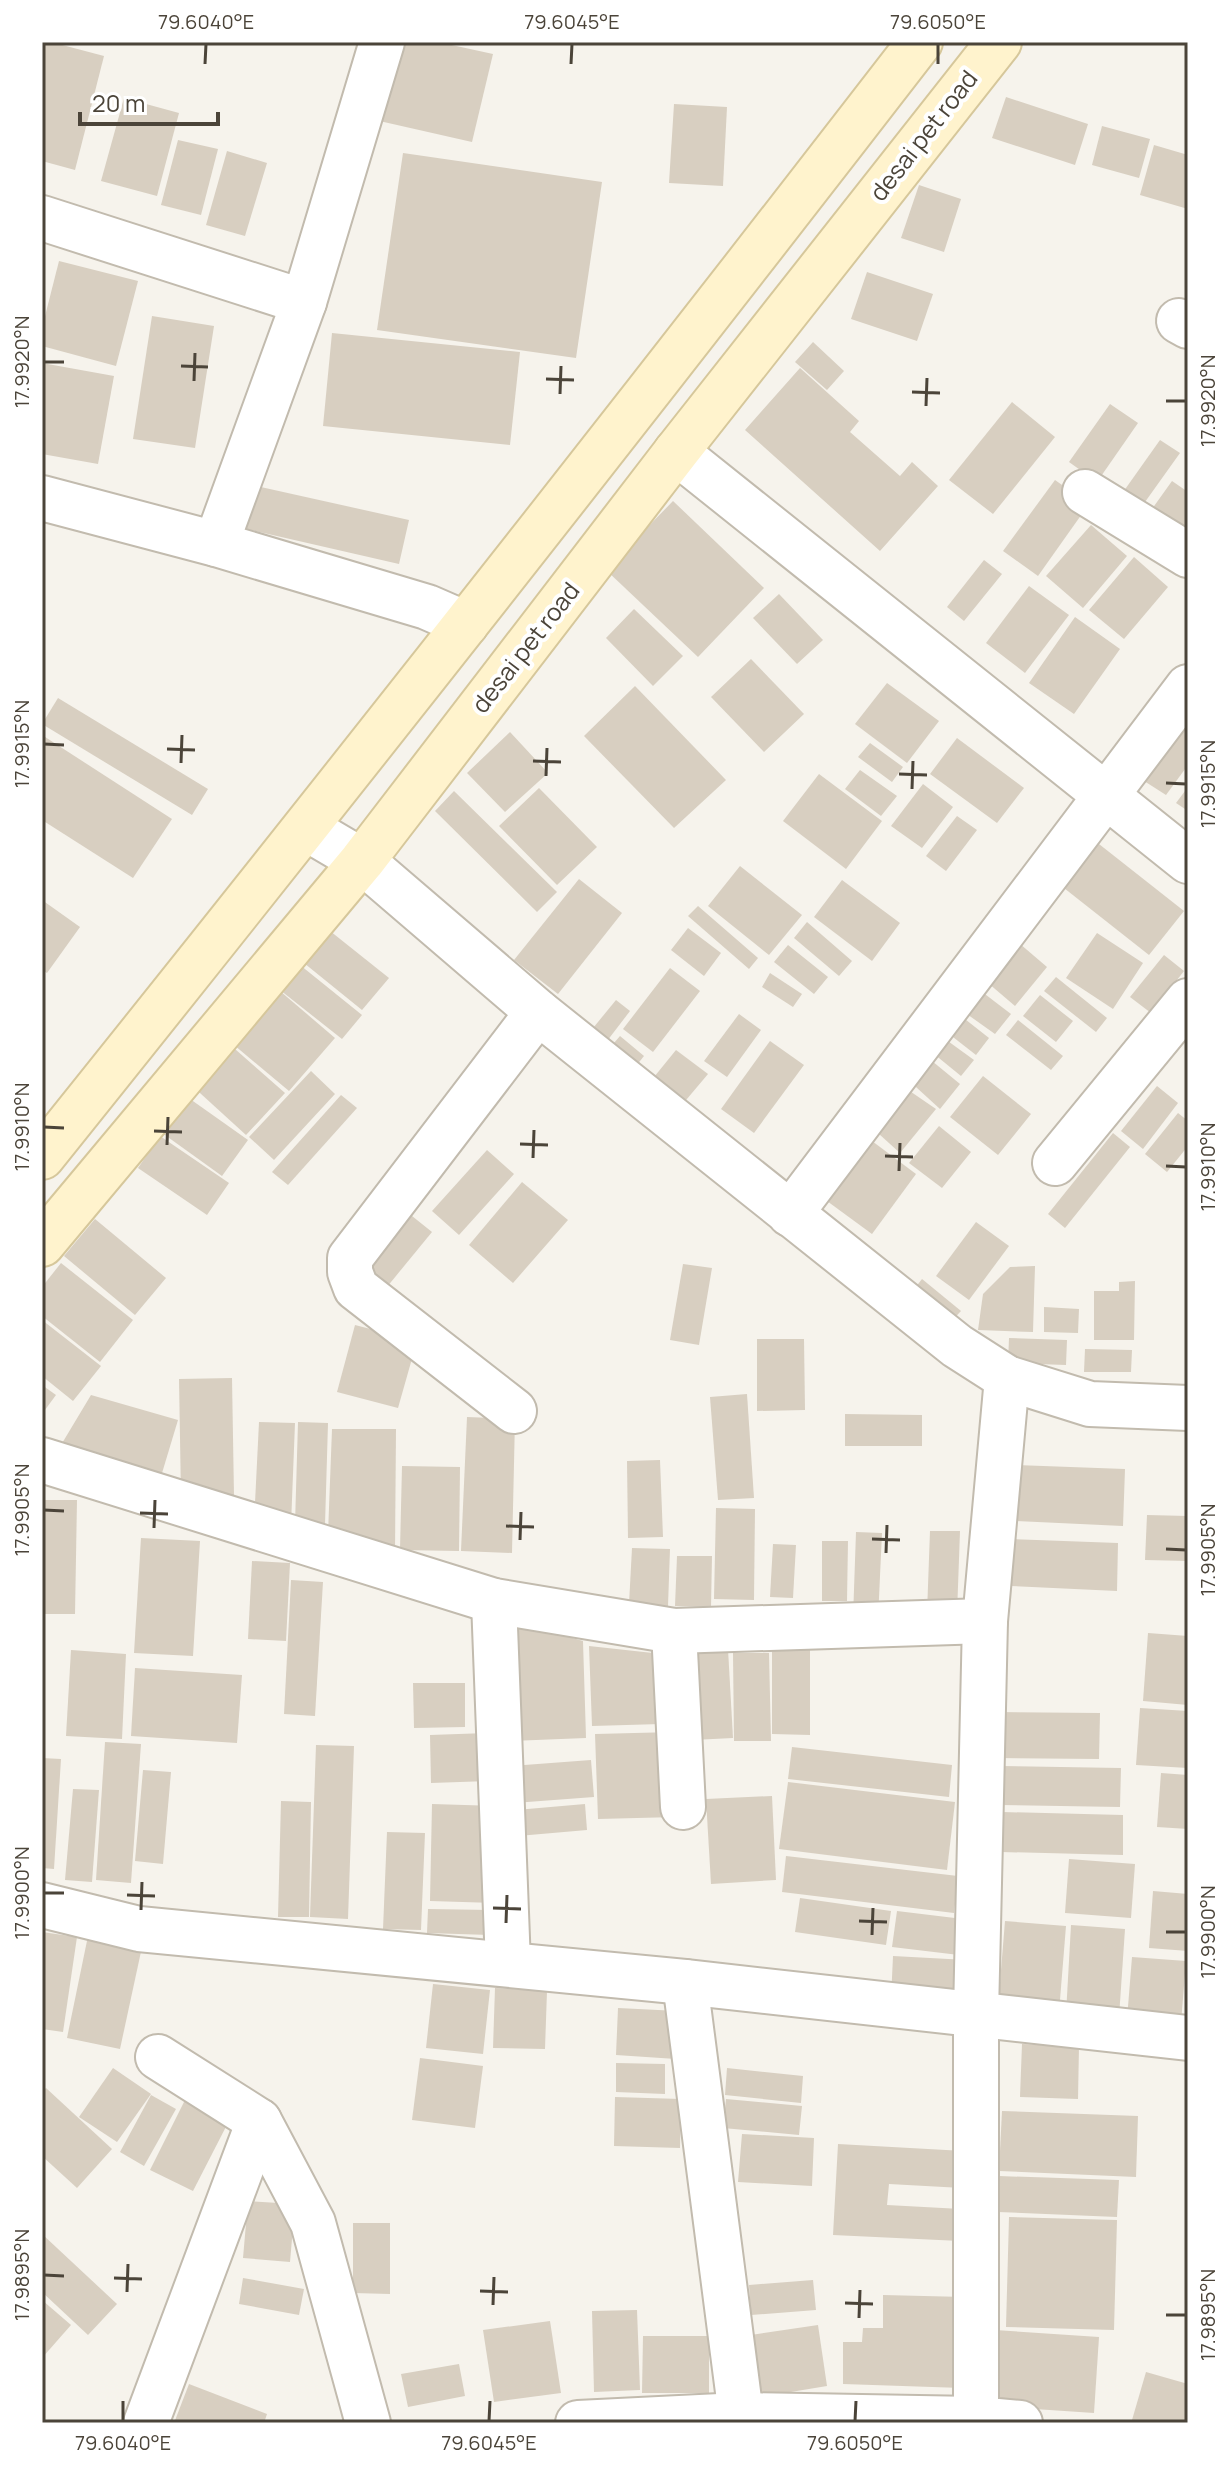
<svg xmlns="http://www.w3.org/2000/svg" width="1230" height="2465" font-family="Manrope,sans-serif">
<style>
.building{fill:#d8cfc1}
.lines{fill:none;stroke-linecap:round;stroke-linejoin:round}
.street-casing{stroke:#c2bbae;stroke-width:48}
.secondary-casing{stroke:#d6c79b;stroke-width:48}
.street{stroke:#fff;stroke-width:44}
.secondary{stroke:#fff3cd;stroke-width:44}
.ticks{fill:none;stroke:#4b4439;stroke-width:3}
.labels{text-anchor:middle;stroke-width:8;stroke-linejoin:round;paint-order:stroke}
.street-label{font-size:24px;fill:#4b4439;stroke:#fff}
.neatline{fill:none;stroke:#4b4439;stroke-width:3}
.ticks-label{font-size:20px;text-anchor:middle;fill:#4b4439}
</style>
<rect width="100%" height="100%" fill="#f6f3ec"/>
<!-- building -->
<g class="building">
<polygon points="42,42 51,42 104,56 75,170 42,161"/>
<polygon points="392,42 438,42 493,54 472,142 375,120"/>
<polygon points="1006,97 1088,124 1075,165 992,138"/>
<polygon points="124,98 179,113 157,196 101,181"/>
<polygon points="674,104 727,107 723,186 669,183"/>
<polygon points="1102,126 1150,139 1139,178 1092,165"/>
<polygon points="178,140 218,149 201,215 161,205"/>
<polygon points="1154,145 1188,155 1188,209 1140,195"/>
<polygon points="227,151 267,163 245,236 206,225"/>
<polygon points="403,153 602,182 576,358 377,330"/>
<polygon points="919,185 961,199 944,252 901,238"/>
<polygon points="59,261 138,281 116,366 42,346 42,328"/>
<polygon points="867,272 933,294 917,341 851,319"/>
<polygon points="152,316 214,326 195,448 133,439"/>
<polygon points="332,333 520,352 510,445 323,426"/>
<polygon points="813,342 844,371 827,390 795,362"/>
<polygon points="42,363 114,376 98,464 42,454"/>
<polygon points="800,368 859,421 850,432 900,476 912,462 938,486 880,551 745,430"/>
<polygon points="1012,402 1055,437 993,514 949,480"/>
<polygon points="1110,404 1138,423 1097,482 1069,462"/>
<polygon points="1160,440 1180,453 1140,509 1121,495"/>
<polygon points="1055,480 1089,504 1038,576 1003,551"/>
<polygon points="1172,481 1188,492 1188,546 1147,516"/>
<polygon points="252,485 409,520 399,564 242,528"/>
<polygon points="673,501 764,588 698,657 606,570"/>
<polygon points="1091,525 1127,556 1083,608 1046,576"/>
<polygon points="1134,557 1168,587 1124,639 1089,610"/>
<polygon points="984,560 1002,574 964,621 947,607"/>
<polygon points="1029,586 1069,615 1025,673 986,643"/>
<polygon points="779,594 823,640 797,664 753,618"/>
<polygon points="634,609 683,656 653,686 606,638"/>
<polygon points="1075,617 1120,649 1074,714 1029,683"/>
<polygon points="751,659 804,714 764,752 711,697"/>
<polygon points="887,683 939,721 907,763 855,724"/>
<polygon points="635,686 726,780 674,828 584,736"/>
<polygon points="58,698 208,789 192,815 42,724"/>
<polygon points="1188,706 1188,765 1166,795 1130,772"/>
<polygon points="510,732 548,773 505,812 467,773"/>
<polygon points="42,735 172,819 133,878 42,820"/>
<polygon points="957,738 1024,788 997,823 930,774"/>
<polygon points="870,743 903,767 892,782 858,757"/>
<polygon points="860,770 897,796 881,816 845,789"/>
<polygon points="819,774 882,821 846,869 783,821"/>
<polygon points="923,784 953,807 922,848 891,826"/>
<polygon points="1188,787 1188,811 1176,803"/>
<polygon points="539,788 597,847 557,885 499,826"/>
<polygon points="454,791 557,892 537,912 435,811"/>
<polygon points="957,816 977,830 946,871 926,856"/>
<polygon points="1085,833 1184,911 1149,955 1050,877"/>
<polygon points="740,866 802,915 769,955 708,906"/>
<polygon points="579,879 622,913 558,994 514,960"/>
<polygon points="842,880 900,923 872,961 814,917"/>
<polygon points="42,900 80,927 47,973 42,970"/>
<polygon points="698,906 758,958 749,969 688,916"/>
<polygon points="807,922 852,961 839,976 794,938"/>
<polygon points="325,927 389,978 362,1010 299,959"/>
<polygon points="688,928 721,953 704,976 671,950"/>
<polygon points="1097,933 1143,963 1113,1009 1066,978"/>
<polygon points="1013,938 1047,967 1015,1006 981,977"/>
<polygon points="788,945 828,977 814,994 774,962"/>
<polygon points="1164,955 1184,971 1151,1013 1130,997"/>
<polygon points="300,965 362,1015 342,1039 280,990"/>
<polygon points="670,968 700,991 653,1052 623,1029"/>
<polygon points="770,973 802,994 793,1007 762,987"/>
<polygon points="1056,977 1107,1018 1096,1032 1044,991"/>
<polygon points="973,985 1011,1014 995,1034 957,1007"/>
<polygon points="280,991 335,1038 289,1091 234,1045"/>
<polygon points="1040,995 1073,1021 1056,1042 1023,1016"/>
<polygon points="616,1000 630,1011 604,1045 589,1033"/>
<polygon points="956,1012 989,1038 976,1055 944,1030"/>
<polygon points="739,1014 761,1030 727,1077 704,1061"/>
<polygon points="1018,1020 1063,1056 1051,1070 1006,1035"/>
<polygon points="934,1031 974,1060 961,1076 923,1045"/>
<polygon points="620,1036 644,1056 632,1071 608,1050"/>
<polygon points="770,1041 804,1065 754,1133 721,1109"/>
<polygon points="227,1042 285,1093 246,1135 189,1083"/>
<polygon points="676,1050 708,1074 681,1106 650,1082"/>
<polygon points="921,1052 960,1084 940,1109 905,1077"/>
<polygon points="311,1071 335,1094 274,1160 249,1137"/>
<polygon points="983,1076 1031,1114 998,1155 950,1117"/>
<polygon points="898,1083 936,1109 900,1153 868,1124"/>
<polygon points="1157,1086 1178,1103 1143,1149 1121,1131"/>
<polygon points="183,1094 248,1140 222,1176 158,1130"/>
<polygon points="341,1095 357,1108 288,1185 272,1172"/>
<polygon points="1178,1113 1188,1121 1188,1146 1167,1172 1145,1154"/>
<polygon points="939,1126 971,1152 942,1188 909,1163"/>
<polygon points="1113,1133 1130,1147 1065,1228 1048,1214"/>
<polygon points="160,1136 229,1183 207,1215 138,1168"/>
<polygon points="872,1141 916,1174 872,1234 827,1201"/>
<polygon points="487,1150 514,1174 459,1235 432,1211"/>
<polygon points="522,1182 568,1220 513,1283 469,1245"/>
<polygon points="402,1208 432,1232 382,1293 357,1264"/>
<polygon points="95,1219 166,1278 135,1315 64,1256"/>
<polygon points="976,1222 1009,1246 969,1300 936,1276"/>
<polygon points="61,1263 133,1320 100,1362 42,1316 42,1287"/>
<polygon points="683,1264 712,1268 699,1345 670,1340"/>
<polygon points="1035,1266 1033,1332 978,1330 983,1294 1010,1267"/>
<polygon points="922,1279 961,1311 946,1327 908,1297"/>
<polygon points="1135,1281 1134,1340 1094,1340 1094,1291 1119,1291 1119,1282"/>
<polygon points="1044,1307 1079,1309 1078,1333 1044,1332"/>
<polygon points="42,1320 101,1366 73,1401 42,1376"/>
<polygon points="355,1325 417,1341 398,1408 337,1392"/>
<polygon points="1009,1338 1067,1340 1066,1365 1008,1363"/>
<polygon points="757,1339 804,1339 805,1410 757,1411"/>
<polygon points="1085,1349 1132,1350 1131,1372 1084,1372"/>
<polygon points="232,1378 234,1496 181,1497 179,1379"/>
<polygon points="42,1385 56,1395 42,1414"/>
<polygon points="747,1394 754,1498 718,1500 710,1397"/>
<polygon points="91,1395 178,1420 156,1493 52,1460"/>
<polygon points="845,1414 922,1415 922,1446 845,1446"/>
<polygon points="467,1417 515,1419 512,1553 461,1551"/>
<polygon points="259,1422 295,1423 291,1525 254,1523"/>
<polygon points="298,1422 328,1423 325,1525 295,1524"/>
<polygon points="332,1429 396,1429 395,1553 328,1534"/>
<polygon points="660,1460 663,1537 628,1538 627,1461"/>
<polygon points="1016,1465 1125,1469 1123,1526 1014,1521"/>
<polygon points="402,1466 460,1467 459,1551 400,1550"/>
<polygon points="42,1500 77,1500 75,1614 42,1614"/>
<polygon points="716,1508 755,1509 754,1600 714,1599"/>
<polygon points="1147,1515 1188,1516 1188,1561 1145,1560"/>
<polygon points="930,1531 960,1531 957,1614 927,1613"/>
<polygon points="856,1532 882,1533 878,1619 853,1618"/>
<polygon points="141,1538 200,1541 193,1656 134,1653"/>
<polygon points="1012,1539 1118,1543 1117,1591 1010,1586"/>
<polygon points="822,1541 848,1541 847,1601 822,1601"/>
<polygon points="773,1544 796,1545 793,1598 770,1597"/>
<polygon points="632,1548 670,1549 668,1606 629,1604"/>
<polygon points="677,1556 712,1556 711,1607 675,1606"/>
<polygon points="252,1561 290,1563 286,1641 248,1639"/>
<polygon points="291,1580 323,1582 315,1716 284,1714"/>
<polygon points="504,1619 583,1641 586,1738 511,1741"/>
<polygon points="1148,1633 1188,1636 1188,1705 1143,1701"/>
<polygon points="589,1646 662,1654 661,1724 592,1726"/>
<polygon points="728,1649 733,1738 693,1740 689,1652"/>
<polygon points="772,1649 810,1650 810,1735 772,1734"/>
<polygon points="71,1650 126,1654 122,1739 66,1736"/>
<polygon points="733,1653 769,1653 771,1741 734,1741"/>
<polygon points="135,1668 242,1675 237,1743 131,1736"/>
<polygon points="413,1683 465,1683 465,1727 414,1728"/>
<polygon points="1140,1708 1188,1711 1188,1768 1136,1765"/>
<polygon points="997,1712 1100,1713 1099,1759 996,1758"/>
<polygon points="674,1732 676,1817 598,1819 595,1734"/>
<polygon points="487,1733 489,1781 431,1783 430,1735"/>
<polygon points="105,1742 141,1744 131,1883 96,1880"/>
<polygon points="316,1745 354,1746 348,1919 310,1917"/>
<polygon points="792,1747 952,1765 949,1797 788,1779"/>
<polygon points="42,1758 61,1759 54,1869 42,1868"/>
<polygon points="591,1760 594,1797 514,1803 511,1766"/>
<polygon points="1001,1766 1121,1768 1120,1807 1000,1805"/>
<polygon points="143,1770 171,1772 163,1864 135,1861"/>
<polygon points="1161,1773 1188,1775 1188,1829 1157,1827"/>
<polygon points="788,1782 955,1802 947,1870 779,1849"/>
<polygon points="73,1789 99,1790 92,1882 65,1880"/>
<polygon points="772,1796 776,1880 711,1884 706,1799"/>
<polygon points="281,1801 311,1802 309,1917 278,1917"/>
<polygon points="432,1804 497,1806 495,1903 430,1901"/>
<polygon points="585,1804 587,1830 518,1836 516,1810"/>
<polygon points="1003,1812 1123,1815 1123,1855 1001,1852"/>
<polygon points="387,1832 425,1833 421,1930 383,1929"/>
<polygon points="786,1856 958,1876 954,1913 782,1892"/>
<polygon points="1069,1859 1135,1864 1131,1918 1065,1913"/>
<polygon points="1153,1891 1188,1894 1188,1951 1149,1948"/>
<polygon points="800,1898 891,1911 886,1945 795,1932"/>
<polygon points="428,1909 491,1910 490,1935 427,1933"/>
<polygon points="897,1911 963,1919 959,1955 892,1947"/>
<polygon points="1005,1921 1066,1926 1059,2012 998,2007"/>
<polygon points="1071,1925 1125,1929 1119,2017 1066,2014"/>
<polygon points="42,1932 77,1937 63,2032 42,2029"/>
<polygon points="88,1936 142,1947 120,2049 67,2038"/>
<polygon points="893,1956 967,1960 964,2004 891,1999"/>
<polygon points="1132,1957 1186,1961 1181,2023 1127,2019"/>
<polygon points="433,1984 490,1990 483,2054 426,2048"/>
<polygon points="495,1988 547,1991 545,2049 493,2048"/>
<polygon points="618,2008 678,2011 676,2059 616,2055"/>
<polygon points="1022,2044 1079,2046 1078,2099 1020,2097"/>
<polygon points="420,2058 483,2066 475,2128 412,2120"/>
<polygon points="616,2063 665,2064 665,2094 616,2092"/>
<polygon points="113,2068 151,2094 117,2142 79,2117"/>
<polygon points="727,2068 803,2076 801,2103 725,2095"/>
<polygon points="46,2088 112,2149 77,2188 42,2156 42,2092"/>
<polygon points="188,2094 232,2115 193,2191 150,2170"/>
<polygon points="151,2095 176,2109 144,2166 120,2152"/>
<polygon points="615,2097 681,2099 680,2148 614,2146"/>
<polygon points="726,2099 802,2106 799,2135 723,2128"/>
<polygon points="1002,2111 1138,2116 1136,2177 999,2171"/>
<polygon points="742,2134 814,2138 812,2186 738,2182"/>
<polygon points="838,2144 964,2151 962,2188 889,2184 887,2205 961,2209 960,2241 833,2235"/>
<polygon points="999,2176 1119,2180 1117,2217 998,2212"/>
<polygon points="248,2201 295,2204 290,2262 243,2258"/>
<polygon points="1009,2217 1117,2220 1114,2330 1006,2327"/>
<polygon points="353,2223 390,2223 390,2294 353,2293"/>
<polygon points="42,2234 117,2304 88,2335 42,2292"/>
<polygon points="243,2278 304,2289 299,2315 239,2304"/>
<polygon points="813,2280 816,2310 751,2315 749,2285"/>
<polygon points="883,2295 965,2297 962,2388 843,2384 843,2342 862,2342 863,2328 883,2328"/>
<polygon points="42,2300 71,2325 42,2358"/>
<polygon points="637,2310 640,2390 594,2392 592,2311"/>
<polygon points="550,2321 561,2393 494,2402 483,2330"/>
<polygon points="818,2325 827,2386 761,2397 751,2335"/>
<polygon points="995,2330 1099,2337 1094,2413 989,2406"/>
<polygon points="643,2336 709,2336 709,2393 642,2393"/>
<polygon points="459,2364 465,2396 408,2407 401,2374"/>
<polygon points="1146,2372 1188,2384 1188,2423 1140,2423 1132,2420"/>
<polygon points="189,2384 267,2414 264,2423 174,2423"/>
</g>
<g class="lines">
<!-- street casing -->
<g class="street-casing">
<g id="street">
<polyline points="42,218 304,302 382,42"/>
<polyline points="1179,321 1188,326"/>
<polyline points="676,452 1188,861"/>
<polyline points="1085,492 1188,555"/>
<polyline points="42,498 216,544 304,302"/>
<polyline points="216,544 427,607 466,624"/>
<polyline points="306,828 362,861 538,1012 957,1346 1007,1378 1090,1404 1188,1408"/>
<polyline points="1055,1163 1188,1001"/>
<polyline points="790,1214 1188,687"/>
<polyline points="1007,1378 985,1621 976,2014 976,2419 1020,2423"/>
<polyline points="514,1411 356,1288 350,1272 350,1258 538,1012"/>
<polyline points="42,1460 494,1601 674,1631 985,1621"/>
<polyline points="494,1601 508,1964"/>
<polyline points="674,1631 683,1807"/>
<polyline points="42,1905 139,1929 685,1982 1188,2038"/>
<polyline points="685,1982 741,2415"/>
<polyline points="158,2057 259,2121 313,2223 368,2423"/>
<polyline points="146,2423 259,2121"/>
<polyline points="578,2423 741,2415 976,2419 976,2423"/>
</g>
</g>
<!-- secondary casing -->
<g class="secondary-casing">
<g id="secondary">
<path d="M 42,1157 C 338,788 631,416 920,42"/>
<polyline points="42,1244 362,861 676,452 999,42"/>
</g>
</g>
<!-- street -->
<use href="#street" class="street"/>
<!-- secondary -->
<use href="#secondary" class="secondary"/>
</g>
<!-- ticks -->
<path class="ticks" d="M 205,64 L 206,44M 571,64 L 572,44M 938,64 L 938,44M 44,362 L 64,362M 181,366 L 208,367M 546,379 L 574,380M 194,381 L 195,353M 912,392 L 940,393M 560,394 L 561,366M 1166,401 L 1186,401M 926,406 L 927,378M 44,744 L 64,745M 167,749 L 195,750M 533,761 L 561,762M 181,763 L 182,735M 899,774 L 927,775M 546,776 L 547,748M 1166,783 L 1186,784M 912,789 L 913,761M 44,1127 L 64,1128M 154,1131 L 182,1132M 520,1144 L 548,1145M 167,1145 L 168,1117M 885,1156 L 913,1157M 533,1158 L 534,1130M 1166,1166 L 1186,1167M 899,1171 L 900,1143M 44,1510 L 64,1511M 140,1513 L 168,1514M 506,1526 L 534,1527M 154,1528 L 155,1500M 872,1539 L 900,1540M 520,1540 L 521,1512M 1166,1549 L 1186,1550M 886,1553 L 887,1525M 44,1893 L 64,1893M 127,1895 L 155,1896M 493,1908 L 521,1909M 141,1910 L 142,1882M 859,1921 L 887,1922M 506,1923 L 507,1895M 1166,1932 L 1186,1932M 872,1935 L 873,1908M 44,2275 L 64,2276M 114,2278 L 142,2279M 480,2291 L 508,2292M 127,2292 L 128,2264M 845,2303 L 873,2304M 493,2305 L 494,2277M 1166,2315 L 1186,2315M 859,2318 L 860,2290M 123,2421 L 123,2401M 489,2421 L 490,2401M 855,2421 L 856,2401"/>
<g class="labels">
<!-- street labels -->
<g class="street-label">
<text transform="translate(924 136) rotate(-52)" y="8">desai pet road</text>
<text transform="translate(526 648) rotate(-52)" y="8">desai pet road</text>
</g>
</g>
<!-- border -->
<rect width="1230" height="2465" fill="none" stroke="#ffffff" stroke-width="88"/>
<!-- scale -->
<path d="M80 112v12h138v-12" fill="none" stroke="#4b4439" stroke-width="4"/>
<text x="92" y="112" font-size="24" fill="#4b4439" stroke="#ffffff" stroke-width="6" paint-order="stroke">20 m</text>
<rect x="44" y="44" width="1142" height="2377" class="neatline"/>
<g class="ticks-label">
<text x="206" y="29">79.6040°E</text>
<text x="572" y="29">79.6045°E</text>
<text x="938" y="29">79.6050°E</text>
<text transform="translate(22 362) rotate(-90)" y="7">17.9920°N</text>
<text transform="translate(1208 401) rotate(-90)" y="7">17.9920°N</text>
<text transform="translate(22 744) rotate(-90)" y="7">17.9915°N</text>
<text transform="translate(1208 784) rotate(-90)" y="7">17.9915°N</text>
<text transform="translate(22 1127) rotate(-90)" y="7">17.9910°N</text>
<text transform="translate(1208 1167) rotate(-90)" y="7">17.9910°N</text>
<text transform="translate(22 1510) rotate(-90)" y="7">17.9905°N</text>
<text transform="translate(1208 1550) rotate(-90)" y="7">17.9905°N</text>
<text transform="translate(22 1893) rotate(-90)" y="7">17.9900°N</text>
<text transform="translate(1208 1932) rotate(-90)" y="7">17.9900°N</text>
<text transform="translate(22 2275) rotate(-90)" y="7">17.9895°N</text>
<text transform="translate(1208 2315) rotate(-90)" y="7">17.9895°N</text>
<text x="123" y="2450">79.6040°E</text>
<text x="489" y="2450">79.6045°E</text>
<text x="855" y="2450">79.6050°E</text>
</g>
</svg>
